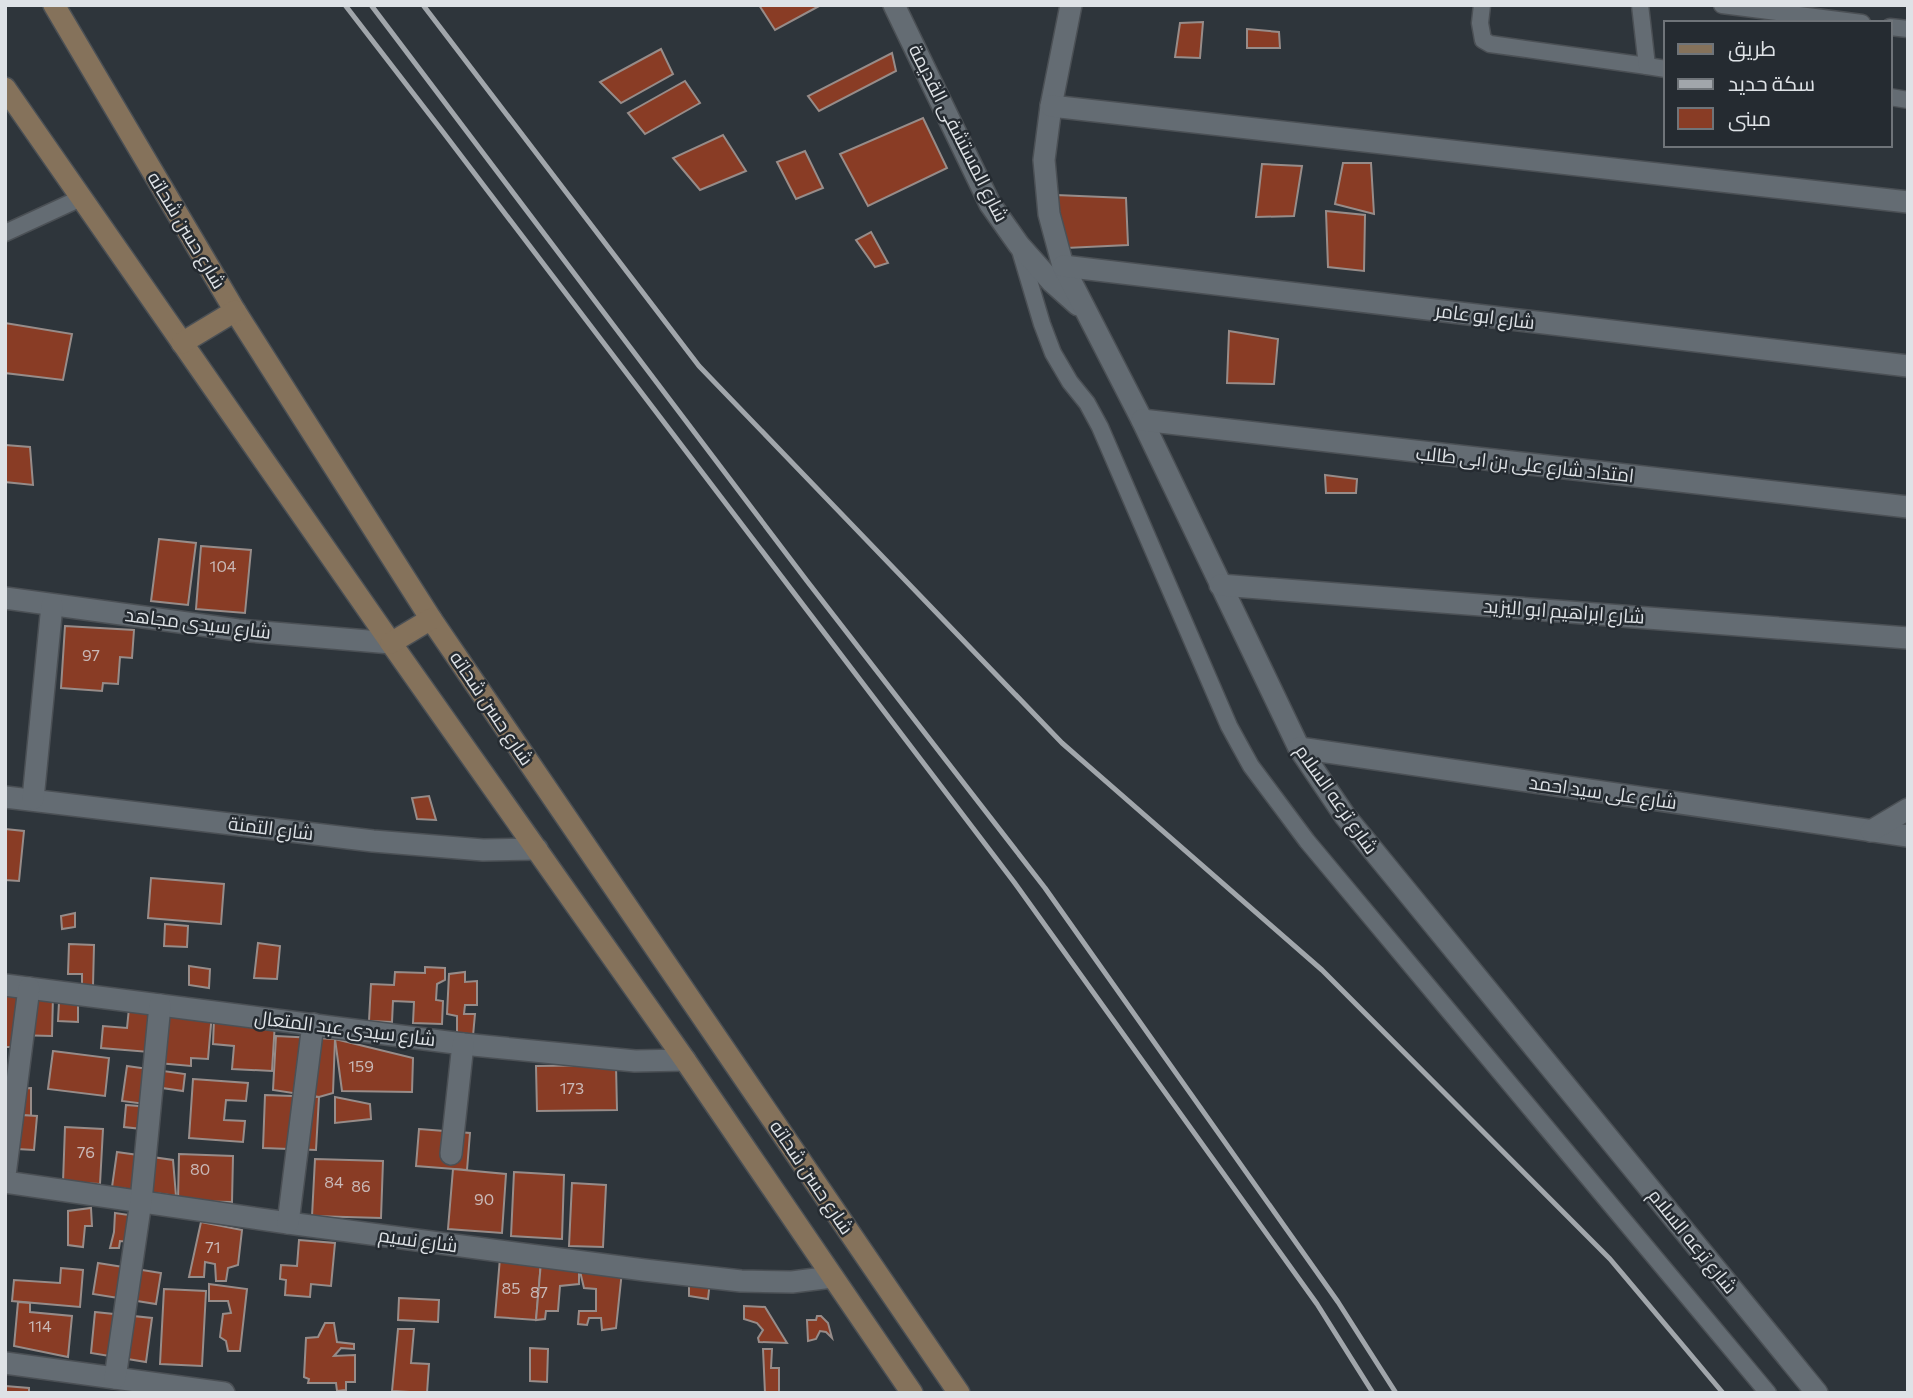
<svg xmlns="http://www.w3.org/2000/svg" width="1913" height="1398" font-family="Commissioner,Cairo,sans-serif">
<style>
.building{fill:#893c25;stroke:#978c89;stroke-width:2}
.lines{fill:none;stroke-linecap:round;stroke-linejoin:round}
.lane-casing{stroke:#4b5055;stroke-width:19}
.street-casing{stroke:#4b5055;stroke-width:24}
.secondary-casing{stroke:#4b5055;stroke-width:24}
.lane{stroke:#646c73;stroke-width:16}
.street{stroke:#646c73;stroke-width:21}
.secondary{stroke:#85725b;stroke-width:21}
.rail{stroke:#a1a6ab;stroke-width:5}
.labels{text-anchor:middle;stroke-width:5;stroke-linejoin:round;paint-order:stroke}
.number-label{font-size:16px;fill:#c9b8b6}
.street-label{font-size:19px;fill:#dee2e6;stroke:#252b31}
</style>
<rect width="100%" height="100%" fill="#2e353b"/>
<!-- building -->
<g class="building">
<polygon points="759,5 821,5 775,30"/>
<polygon points="1203,22 1200,58 1175,57 1180,23"/>
<polygon points="1247,29 1279,32 1280,48 1247,48"/>
<polygon points="661,49 673,74 621,103 600,82"/>
<polygon points="892,53 896,71 819,111 808,96"/>
<polygon points="685,81 700,103 645,134 628,113"/>
<polygon points="923,118 947,168 868,206 840,154"/>
<polygon points="723,135 746,171 700,190 673,158"/>
<polygon points="805,151 823,188 796,199 777,162"/>
<polygon points="1343,163 1371,163 1374,214 1335,204"/>
<polygon points="1262,164 1302,166 1294,216 1256,217"/>
<polygon points="1056,195 1126,198 1128,245 1066,248"/>
<polygon points="1326,211 1365,215 1364,271 1328,267"/>
<polygon points="871,232 888,263 875,267 856,240"/>
<polygon points="5,323 72,334 63,380 5,373"/>
<polygon points="1229,331 1278,339 1274,384 1227,383"/>
<polygon points="5,445 30,447 33,485 5,482"/>
<polygon points="1325,475 1357,479 1356,493 1326,493"/>
<polygon points="159,539 196,543 188,605 151,601"/>
<polygon points="201,546 251,550 245,613 196,609"/>
<polygon points="65,626 134,630 132,658 120,657 118,684 103,683 102,691 61,688"/>
<polygon points="429,796 436,820 417,819 412,798"/>
<polygon points="5,829 24,831 19,881 5,880"/>
<polygon points="151,878 224,884 221,924 148,918"/>
<polygon points="75,913 75,927 62,929 61,916"/>
<polygon points="165,924 188,926 187,947 164,946"/>
<polygon points="258,943 280,946 277,979 254,978"/>
<polygon points="69,944 94,945 93,986 82,985 82,974 68,974"/>
<polygon points="189,966 210,969 209,988 189,985"/>
<polygon points="425,967 445,968 445,980 437,984 436,1000 443,1001 442,1024 413,1023 414,1002 393,1001 392,1022 369,1021 371,984 394,985 395,972 425,973"/>
<polygon points="465,972 465,982 477,981 477,1005 465,1005 464,1014 475,1014 473,1036 457,1034 457,1016 447,1014 449,974"/>
<polygon points="5,994 53,996 52,1036 14,1035 14,1047 5,1047"/>
<polygon points="59,1002 78,1003 78,1022 58,1021"/>
<polygon points="129,1008 153,1010 149,1052 101,1048 103,1026 127,1028"/>
<polygon points="163,1009 212,1013 208,1059 191,1058 191,1066 158,1063"/>
<polygon points="214,1019 275,1022 272,1071 232,1069 234,1046 213,1044"/>
<polygon points="276,1036 335,1039 333,1093 319,1097 273,1090"/>
<polygon points="335,1039 413,1058 412,1092 342,1091"/>
<polygon points="53,1051 109,1058 105,1096 48,1089"/>
<polygon points="616,1065 617,1110 537,1111 536,1066"/>
<polygon points="127,1066 185,1074 183,1091 148,1086 145,1104 122,1101"/>
<polygon points="193,1079 248,1083 246,1101 226,1100 224,1120 245,1121 243,1142 189,1138"/>
<polygon points="31,1088 31,1116 5,1114 5,1089"/>
<polygon points="265,1095 319,1097 316,1150 263,1148"/>
<polygon points="335,1097 370,1104 371,1119 335,1123"/>
<polygon points="126,1105 139,1106 141,1117 151,1130 124,1127"/>
<polygon points="21,1115 37,1116 34,1150 17,1149"/>
<polygon points="65,1127 103,1129 100,1184 63,1182"/>
<polygon points="419,1129 470,1133 467,1170 416,1166"/>
<polygon points="117,1152 173,1160 176,1196 112,1187"/>
<polygon points="179,1154 233,1156 232,1202 178,1201"/>
<polygon points="315,1159 383,1161 381,1218 312,1216"/>
<polygon points="453,1169 506,1174 502,1233 448,1229"/>
<polygon points="514,1172 564,1175 562,1239 511,1236"/>
<polygon points="572,1183 606,1185 603,1247 569,1246"/>
<polygon points="91,1208 92,1226 85,1226 83,1247 68,1245 68,1211"/>
<polygon points="115,1213 143,1217 139,1243 120,1241 119,1248 110,1248 114,1232"/>
<polygon points="201,1222 242,1230 238,1265 228,1268 226,1281 216,1281 215,1264 205,1262 204,1277 189,1277"/>
<polygon points="299,1240 335,1243 331,1286 311,1284 310,1297 285,1295 286,1280 280,1279 281,1265 297,1266"/>
<polygon points="500,1258 541,1262 536,1320 495,1317"/>
<polygon points="541,1262 579,1267 579,1284 560,1286 558,1311 546,1311 545,1319 536,1320"/>
<polygon points="98,1263 161,1273 156,1304 93,1294"/>
<polygon points="579,1267 622,1271 616,1328 602,1330 601,1318 589,1318 587,1325 578,1324 579,1311 596,1311 596,1289 584,1288"/>
<polygon points="61,1268 83,1270 80,1307 12,1301 14,1280 60,1283"/>
<polygon points="710,1281 708,1299 689,1296 689,1282"/>
<polygon points="209,1284 247,1289 240,1351 228,1351 226,1341 220,1337 223,1314 231,1313 228,1301 209,1301"/>
<polygon points="164,1289 206,1291 202,1366 160,1364"/>
<polygon points="399,1298 439,1300 438,1322 398,1320"/>
<polygon points="18,1302 30,1303 30,1312 72,1316 68,1357 14,1346"/>
<polygon points="744,1306 765,1307 787,1343 759,1342 758,1338 763,1330 757,1323 744,1319"/>
<polygon points="95,1312 152,1318 146,1362 91,1353"/>
<polygon points="817,1316 821,1316 828,1323 832,1338 826,1332 820,1331 816,1339 808,1341 807,1320 816,1320"/>
<polygon points="325,1323 334,1323 337,1342 354,1344 354,1349 341,1348 334,1356 355,1355 355,1382 346,1382 346,1390 337,1391 336,1383 308,1383 309,1379 304,1377 306,1338 318,1337"/>
<polygon points="398,1329 414,1329 411,1363 429,1364 427,1393 392,1391"/>
<polygon points="530,1348 548,1349 547,1382 530,1381"/>
<polygon points="763,1349 772,1349 771,1368 779,1368 779,1393 765,1393"/>
<polygon points="5,1386 29,1388 29,1393 5,1393"/>
</g>
<g class="lines">
<!-- lane casing -->
<g class="lane-casing">
<g id="lane">
<polyline points="1482,5 1480,23 1483,40 1490,44 1647,66"/>
<polyline points="1640,5 1647,66 1666,69"/>
<polyline points="1722,5 1862,23"/>
<polyline points="1890,27 1908,29"/>
<polyline points="1890,97 1908,100"/>
<polyline points="5,233 81,198"/>
<polyline points="1019,247 1042,324 1053,353 1070,382 1087,403 1100,427 1229,726 1251,766 1307,841 1768,1393"/>
</g>
</g>
<!-- street casing -->
<g class="street-casing">
<g id="street">
<polyline points="894,5 990,204 1019,245 1052,282 1078,305"/>
<polyline points="1071,5 1051,106 1044,160 1049,214 1063,266 1142,420 1299,748 1345,816 1817,1393"/>
<polyline points="1051,106 1908,202"/>
<polyline points="1063,266 1908,366"/>
<polyline points="1142,420 1908,507"/>
<polyline points="1220,585 1908,638"/>
<polyline points="5,598 238,630 391,643"/>
<polyline points="1299,748 1908,836"/>
<polyline points="5,797 373,841 483,850 537,849"/>
<polyline points="33,799 52,605"/>
<polyline points="1871,831 1908,809"/>
<polyline points="5,985 463,1044 635,1061 685,1060"/>
<polyline points="451,1154 463,1044"/>
<polyline points="5,1175 29,988"/>
<polyline points="5,1182 288,1223 644,1270 741,1281 792,1282 832,1277"/>
<polyline points="288,1223 313,1024"/>
<polyline points="5,1363 224,1393"/>
<polyline points="115,1378 141,1201 160,1005"/>
</g>
</g>
<!-- secondary casing -->
<g class="secondary-casing">
<g id="secondary">
<polyline points="54,5 235,311 431,619 959,1393"/>
<polyline points="5,88 391,643 685,1060 912,1393"/>
<polyline points="182,343 235,311"/>
<polyline points="391,643 431,619"/>
</g>
</g>
<!-- lane -->
<use href="#lane" class="lane"/>
<!-- street -->
<use href="#street" class="street"/>
<!-- secondary -->
<use href="#secondary" class="secondary"/>
<!-- rail -->
<g class="rail">
<polyline points="345,5 443,132 1014,882 1317,1304 1373,1393"/>
<polyline points="371,5 807,581 1045,888 1338,1302 1396,1393"/>
<polyline points="423,5 699,366 1062,743 1322,970 1610,1259 1723,1393"/>
</g>
</g>
<g class="labels">
<!-- number labels -->
<g class="number-label">
<text x="223" y="572">104</text>
<text x="91" y="661">97</text>
<text x="361" y="1072">159</text>
<text x="572" y="1094">173</text>
<text x="86" y="1158">76</text>
<text x="200" y="1175">80</text>
<text x="334" y="1188">84</text>
<text x="361" y="1192">86</text>
<text x="484" y="1205">90</text>
<text x="213" y="1253">71</text>
<text x="511" y="1294">85</text>
<text x="539" y="1298">87</text>
<text x="40" y="1332">114</text>
</g>
<!-- street labels -->
<g class="street-label">
<text transform="translate(959 133) rotate(63)" y="7">شارع المستشفى القديمة</text>
<text transform="translate(187 230) rotate(59)" y="7">شارع حسن شحاته</text>
<text transform="translate(1485 316) rotate(7)" y="7">شارع ابو عامر</text>
<text transform="translate(1525 464) rotate(6)" y="7">امتداد شارع على بن ابى طالب</text>
<text transform="translate(1564 611) rotate(4)" y="7">شارع ابراهيم ابو اليزيد</text>
<text transform="translate(198 623) rotate(7)" y="7">شارع سيدى مجاهد</text>
<text transform="translate(492 708) rotate(56)" y="7">شارع حسن شحاته</text>
<text transform="translate(1603 792) rotate(8)" y="7">شارع على سيد احمد</text>
<text transform="translate(1337 799) rotate(55)" y="7">شارع ترعه السلام</text>
<text transform="translate(271 828) rotate(7)" y="7">شارع التمنة</text>
<text transform="translate(345 1028) rotate(7)" y="7">شارع سيدى عبد المتعال</text>
<text transform="translate(812 1177) rotate(56)" y="7">شارع حسن شحاته</text>
<text transform="translate(418 1240) rotate(8)" y="7">شارع نسيم</text>
<text transform="translate(1693 1241) rotate(51)" y="7">شارع ترعه السلام</text>
</g>
</g>
<!-- border -->
<rect width="1913" height="1398" fill="none" stroke="#dee2e6" stroke-width="14"/>
<!-- legend -->
<rect x="1664" y="21" width="228" height="126" fill="#252b31" stroke="#6f7479" stroke-width="2"/>
<rect x="1678" y="44" width="35" height="10" fill="#85725b" stroke="#6f7479" stroke-width="2"/>
<text x="1728" y="56" font-size="21" fill="#dee2e6">طريق</text>
<rect x="1678" y="79" width="35" height="10" fill="#a1a6ab" stroke="#6f7479" stroke-width="2"/>
<text x="1728" y="91" font-size="21" fill="#dee2e6">سكة حديد</text>
<rect x="1678" y="108" width="35" height="21" fill="#893c25" stroke="#6f7479" stroke-width="2"/>
<text x="1728" y="126" font-size="21" fill="#dee2e6">مبنى</text>
</svg>
